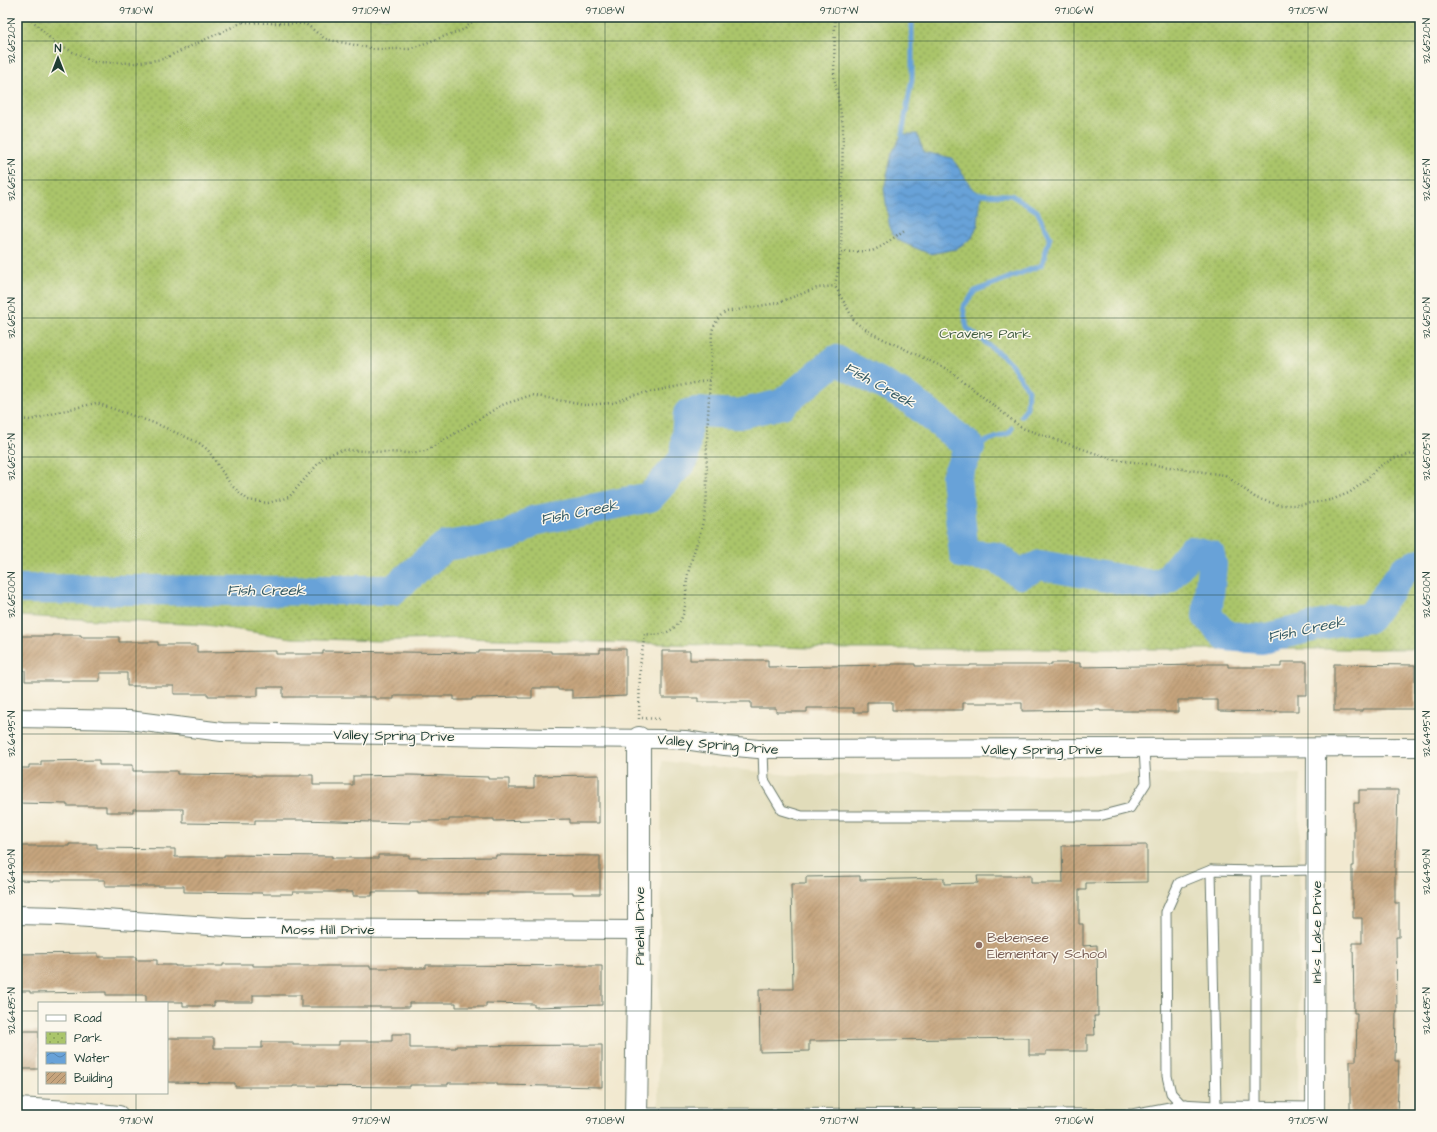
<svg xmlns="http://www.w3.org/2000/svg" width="1437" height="1132" font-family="'Architects Daughter',sans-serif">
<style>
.built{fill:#e1dcba}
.park{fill:url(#park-dots);stroke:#648150}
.water{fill:url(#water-waves);stroke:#447086}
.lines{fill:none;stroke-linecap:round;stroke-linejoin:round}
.stream{stroke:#68a2d8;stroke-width:5}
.river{stroke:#68a2d8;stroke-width:30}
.building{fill:url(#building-hatch)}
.lane-casing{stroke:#69796b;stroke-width:11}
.street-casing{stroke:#69796b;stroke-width:20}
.secondary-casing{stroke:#69796b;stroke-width:24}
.path{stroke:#69796b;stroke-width:2.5;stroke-dasharray:1 3;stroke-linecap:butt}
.lane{stroke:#fff;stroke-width:9}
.street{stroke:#fff;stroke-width:18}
.secondary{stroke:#fff;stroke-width:22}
.ticks{fill:none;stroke:#1f3d34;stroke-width:1;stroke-opacity:0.45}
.education-dot{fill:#8d6e63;stroke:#fbf7ec;stroke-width:1.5}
.labels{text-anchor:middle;stroke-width:3;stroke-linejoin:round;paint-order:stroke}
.park-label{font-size:14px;fill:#425f42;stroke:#fbf7ec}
.street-label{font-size:14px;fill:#1f3d34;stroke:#fbf7ec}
.education-label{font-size:14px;fill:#785e54;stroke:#fbf7ec;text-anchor:start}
.water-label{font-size:15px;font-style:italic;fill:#355b65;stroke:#fbf7ec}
.neatline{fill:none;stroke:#1f3d34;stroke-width:1.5}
.ticks-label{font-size:10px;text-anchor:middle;fill:#1f3d34}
</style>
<defs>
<pattern id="park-dots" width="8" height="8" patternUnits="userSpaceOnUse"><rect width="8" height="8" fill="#aac56b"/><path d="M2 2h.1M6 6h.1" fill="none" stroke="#8aa159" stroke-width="1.8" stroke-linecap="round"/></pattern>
<pattern id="water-waves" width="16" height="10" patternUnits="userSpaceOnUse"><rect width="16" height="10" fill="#68a2d8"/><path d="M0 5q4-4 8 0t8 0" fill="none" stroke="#5585b0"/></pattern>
<pattern id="building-hatch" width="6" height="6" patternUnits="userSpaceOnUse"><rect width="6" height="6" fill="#c6a47d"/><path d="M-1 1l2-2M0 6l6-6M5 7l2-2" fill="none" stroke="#a08767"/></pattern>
</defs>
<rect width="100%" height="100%" fill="#fbf7ec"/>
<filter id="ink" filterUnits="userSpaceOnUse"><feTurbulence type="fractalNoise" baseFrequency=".025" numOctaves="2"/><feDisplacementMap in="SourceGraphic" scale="8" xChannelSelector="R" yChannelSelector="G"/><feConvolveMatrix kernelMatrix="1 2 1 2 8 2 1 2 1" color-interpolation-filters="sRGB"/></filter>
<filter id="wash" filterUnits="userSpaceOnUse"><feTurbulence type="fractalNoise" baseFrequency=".012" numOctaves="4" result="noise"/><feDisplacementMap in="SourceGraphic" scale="16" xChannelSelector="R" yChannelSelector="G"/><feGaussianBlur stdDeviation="0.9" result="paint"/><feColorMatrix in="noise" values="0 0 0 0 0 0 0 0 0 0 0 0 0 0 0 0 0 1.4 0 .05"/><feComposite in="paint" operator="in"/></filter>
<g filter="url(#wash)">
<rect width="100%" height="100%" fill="#f2e9d0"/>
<!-- built -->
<polygon class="built" points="662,761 789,775 1300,774 1298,1115 658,1115"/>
<!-- park -->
<polygon class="park" points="17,17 1420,17 1420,649 845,649 462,638 378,641 292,638 206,625 17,616"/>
<!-- water -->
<polygon class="water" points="902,134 917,134 924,152 952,158 972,188 981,194 978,224 972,238 956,249 930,254 899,241 890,230 884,189 892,153"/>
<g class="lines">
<!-- stream -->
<g class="stream">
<polyline points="904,139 902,134 912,79 912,17"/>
<polyline points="976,194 1011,195 1037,211 1050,237 1042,265 975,291 963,307 967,328 1010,362 1028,390 1027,407 1021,416"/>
<polyline points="970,447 1009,433 1012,428"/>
</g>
<!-- river -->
<polyline class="river" points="17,589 248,591 333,590 393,590 445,546 509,536 533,521 650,497 684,459 688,414 697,412 738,414 782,404 836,360 910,399 970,447 956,477 964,554 996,557 1021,574 1040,565 1152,585 1166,581 1191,551 1210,555 1212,565 1207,616 1226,636 1262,639 1338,621 1369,618 1404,570 1420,563"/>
</g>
<g id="blocks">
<!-- building -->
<g class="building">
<polygon points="52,635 81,635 81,637 119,637 119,642 158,642 158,645 197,645 197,652 276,651 276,654 323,654 323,651 479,653 479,651 551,651 551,653 600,653 600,649 626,649 626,696 572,698 572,690 558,690 558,688 532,688 532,698 519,698 519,697 472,698 472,700 454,700 454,696 394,696 394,699 375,699 375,697 283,697 283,687 258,687 258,696 208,696 208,694 174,694 174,686 127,686 127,673 100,673 100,681 25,681 25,670 17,670 17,636 52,636"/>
<polygon points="662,651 690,651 690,660 768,660 768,667 892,665 892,664 915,664 915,666 970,666 970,665 1051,665 1051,663 1080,663 1080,667 1203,665 1203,664 1228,664 1228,667 1281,667 1281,662 1307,662 1307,695 1298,695 1298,711 1276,711 1276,712 1218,711 1218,700 1178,700 1178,712 1165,712 1165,711 1100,711 1100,710 1022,711 1022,703 963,703 963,710 892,710 892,702 867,702 867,712 854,712 854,708 807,708 807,712 776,712 776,708 751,708 751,702 698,702 698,698 662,698"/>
<polygon points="1334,664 1415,665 1415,709 1362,709 1362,711 1334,711"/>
<polygon points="99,760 99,765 133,765 133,771 177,771 177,774 255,775 255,776 300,776 300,775 313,775 313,785 353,785 353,776 410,775 488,777 488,779 509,779 509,788 534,788 534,776 599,775 599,823 570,823 570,819 494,821 494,819 449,819 449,821 410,821 410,823 300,820 255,820 255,824 183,823 183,809 133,809 133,812 106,812 106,806 67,806 67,804 17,803 17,768 29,768 29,765 41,765 41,761"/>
<polygon points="1359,790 1398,790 1396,860 1395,860 1395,903 1399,903 1399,937 1396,937 1397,1013 1396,1013 1395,1061 1399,1061 1397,1115 1350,1115 1350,1061 1356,1061 1357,1013 1354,1013 1353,943 1362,943 1362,918 1353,918 1353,898 1352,898 1352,866 1354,866 1354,803 1359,803"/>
<polygon points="69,844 97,844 97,848 175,849 175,857 224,857 224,855 332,856 332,858 378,858 378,855 409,855 409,858 496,857 496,855 600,856 600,894 573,894 573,892 488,892 488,894 418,894 418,892 372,892 372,896 353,896 353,892 293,892 293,894 262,894 262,893 184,892 184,886 105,886 105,880 55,880 55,881 17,880 17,846 69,846"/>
<polygon points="1147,845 1147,882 1086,883 1086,890 1079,890 1079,924 1083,924 1083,946 1097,945 1098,1016 1094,1016 1095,1035 1087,1035 1087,1051 1046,1051 1046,1055 1029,1055 1029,1038 809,1041 809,1051 760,1052 759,989 793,989 791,884 806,884 806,877 860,876 860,880 944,878 944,884 978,883 977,876 1031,876 1031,883 1063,883 1062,846"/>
<polygon points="98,953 98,957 136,957 136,960 157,960 157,965 175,965 175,966 223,966 223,964 253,964 253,966 370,966 370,968 426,968 426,965 602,966 602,1005 534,1007 534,1004 486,1003 486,1007 456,1007 456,1003 409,1003 409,1007 301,1007 301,995 253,995 253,1002 214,1002 214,1006 183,1006 183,1002 146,1002 146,995 106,995 106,992 30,993 30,991 17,991 17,954"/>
<rect x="17" y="1031" width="22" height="38"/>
<polygon points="392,1034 410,1034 410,1048 456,1048 456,1046 602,1045 602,1087 497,1085 497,1083 448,1083 448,1085 410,1085 410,1087 293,1086 293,1087 235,1087 235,1083 167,1082 167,1038 214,1038 214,1048 262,1048 262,1042 293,1042 293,1045 339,1045 339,1041 392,1041"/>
</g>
</g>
</g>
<g filter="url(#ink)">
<use href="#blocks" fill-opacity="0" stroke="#69796b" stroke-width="1"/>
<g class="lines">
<!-- lane casing -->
<g class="lane-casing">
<g id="lane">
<polyline points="763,749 764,780 782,810 802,816 1099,816 1130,808 1146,783 1144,749"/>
<polyline points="1211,870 1216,1106"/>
<polyline points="1256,871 1256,1107"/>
<polyline points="1315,1107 1216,1106 1181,1104 1171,1093 1167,1076 1166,912 1179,883 1211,870 1256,871 1316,870"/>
<polyline points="636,1113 1132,1114 1186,1104"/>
</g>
</g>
<!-- street casing -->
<g class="street-casing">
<g id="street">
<polyline points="17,718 129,720 222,732 552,738 661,739 685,740 725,746 758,749 1420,747"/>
<polyline points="17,915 59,916 242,928 639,930"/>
<polyline points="17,1107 70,1110 119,1115"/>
<polyline points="1315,1115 1316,748"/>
</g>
</g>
<!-- secondary casing -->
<g class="secondary-casing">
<polyline id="secondary" points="636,1115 639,930 639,738"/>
</g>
<!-- path -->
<g class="path">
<polyline points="29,17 55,43 93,62 134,63 163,59 243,22 240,17"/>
<polyline points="835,17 834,76 843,125 841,252 835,286 855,322 873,334 949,370 1022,428 1112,459 1225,475 1256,498 1279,505 1298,505 1331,500 1349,493 1365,481 1378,467 1395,458 1413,454 1420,454"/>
<polyline points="244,21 249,17"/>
<polyline points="243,22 306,24 325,39 375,49 409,49 465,29 477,17"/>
<polyline points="841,252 872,251 882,246 906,229"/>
<polyline points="17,419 31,420 62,411 96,403 157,424 199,443 208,450 231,485 248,500 268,503 289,497 324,457 341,450 410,453 426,451 502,405 532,395 584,405 613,403 634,395 710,380"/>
<polyline points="642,718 661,719"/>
<path d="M 639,719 L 640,665 L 645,634 C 658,636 669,634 678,624 C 689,610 684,590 688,574 C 693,550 704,528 706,504 C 708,484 706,463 707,443 C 708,406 711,369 712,331 C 715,323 718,317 725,312 L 777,303 L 817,288 L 835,286"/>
</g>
<!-- lane -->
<use href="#lane" class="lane"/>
<!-- street -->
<use href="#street" class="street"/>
<!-- secondary -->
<use href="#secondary" class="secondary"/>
</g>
</g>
<!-- ticks -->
<path class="ticks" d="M 136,17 L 136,1003M 371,17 L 371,1115M 605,17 L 605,1115M 839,17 L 839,1115M 1074,17 L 1074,1115M 1308,17 L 1308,1115M 17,41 L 1420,41M 17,180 L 1420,180M 17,318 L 1420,318M 17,457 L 1420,457M 17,595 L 1420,595M 17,734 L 1420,734M 17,872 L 1420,872M 17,1011 L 39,1011M 167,1011 L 1420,1011M 136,1093 L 136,1115"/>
<!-- markers -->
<circle class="education-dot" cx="979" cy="945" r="4"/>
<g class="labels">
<!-- park labels -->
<g class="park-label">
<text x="985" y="338">Cravens Park</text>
</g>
<!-- street labels -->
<g class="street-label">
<text transform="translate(394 735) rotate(1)" y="5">Valley Spring Drive</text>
<text transform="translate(718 744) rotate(5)" y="5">Valley Spring Drive</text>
<text x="1042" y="754">Valley Spring Drive</text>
<text transform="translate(639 926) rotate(-90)" y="5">Pinehill Drive</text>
<text x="328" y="934">Moss Hill Drive</text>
<text transform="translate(1316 932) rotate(-90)" y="5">Inks Lake Drive</text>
</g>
<!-- education labels -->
<g class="education-label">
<text x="987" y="942">Bebensee<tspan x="987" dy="16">Elementary School</tspan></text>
</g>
<!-- water labels -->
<g class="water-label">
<text transform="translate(880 385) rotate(29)" y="5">Fish Creek</text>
<text transform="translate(579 512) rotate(-11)" y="5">Fish Creek</text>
<text x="266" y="595">Fish Creek</text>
<text transform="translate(1306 629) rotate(-12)" y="5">Fish Creek</text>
</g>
</g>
<!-- margin -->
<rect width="1437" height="1132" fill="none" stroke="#fbf7ec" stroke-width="44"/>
<!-- legend -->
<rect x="38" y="1002" width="130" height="92" fill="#fbf7ec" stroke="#a3ada2"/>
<rect x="46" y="1015" width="20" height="6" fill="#ffffff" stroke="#a3ada2"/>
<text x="74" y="1022" font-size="12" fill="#1f3d34">Road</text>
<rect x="46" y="1032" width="20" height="12" fill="url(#park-dots)" stroke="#a3ada2"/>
<text x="74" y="1042" font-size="12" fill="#1f3d34">Park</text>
<rect x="46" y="1052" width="20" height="12" fill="url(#water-waves)" stroke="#a3ada2"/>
<text x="74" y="1062" font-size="12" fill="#1f3d34">Water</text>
<rect x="46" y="1072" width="20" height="12" fill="url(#building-hatch)" stroke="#a3ada2"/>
<text x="74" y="1082" font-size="12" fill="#1f3d34">Building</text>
<!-- north arrow -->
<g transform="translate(58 58)" stroke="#fbf7ec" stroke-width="3" paint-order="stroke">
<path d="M0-3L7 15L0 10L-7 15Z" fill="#1f3d34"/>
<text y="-6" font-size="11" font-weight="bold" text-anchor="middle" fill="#1f3d34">N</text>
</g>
<rect x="22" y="22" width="1393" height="1088" class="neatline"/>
<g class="ticks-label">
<text x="136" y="14">97.110°W</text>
<text x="371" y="14">97.109°W</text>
<text x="605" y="14">97.108°W</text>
<text x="839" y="14">97.107°W</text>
<text x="1074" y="14">97.106°W</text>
<text x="1308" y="14">97.105°W</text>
<text transform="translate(11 41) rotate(-90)" y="4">32.6520°N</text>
<text transform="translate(1426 41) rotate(-90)" y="4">32.6520°N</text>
<text transform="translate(11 180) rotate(-90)" y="4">32.6515°N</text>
<text transform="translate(1426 180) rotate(-90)" y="4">32.6515°N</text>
<text transform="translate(11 318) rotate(-90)" y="4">32.6510°N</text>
<text transform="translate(1426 318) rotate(-90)" y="4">32.6510°N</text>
<text transform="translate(11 457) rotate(-90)" y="4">32.6505°N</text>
<text transform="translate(1426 457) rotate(-90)" y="4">32.6505°N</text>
<text transform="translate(11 595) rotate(-90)" y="4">32.6500°N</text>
<text transform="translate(1426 595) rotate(-90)" y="4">32.6500°N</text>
<text transform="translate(11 734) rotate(-90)" y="4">32.6495°N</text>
<text transform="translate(1426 734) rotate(-90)" y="4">32.6495°N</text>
<text transform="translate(11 872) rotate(-90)" y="4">32.6490°N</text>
<text transform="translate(1426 872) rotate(-90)" y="4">32.6490°N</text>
<text transform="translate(11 1011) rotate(-90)" y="4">32.6485°N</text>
<text transform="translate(1426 1011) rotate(-90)" y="4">32.6485°N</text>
<text x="136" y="1124">97.110°W</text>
<text x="371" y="1124">97.109°W</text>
<text x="605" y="1124">97.108°W</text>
<text x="839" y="1124">97.107°W</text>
<text x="1074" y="1124">97.106°W</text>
<text x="1308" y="1124">97.105°W</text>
</g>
</svg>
